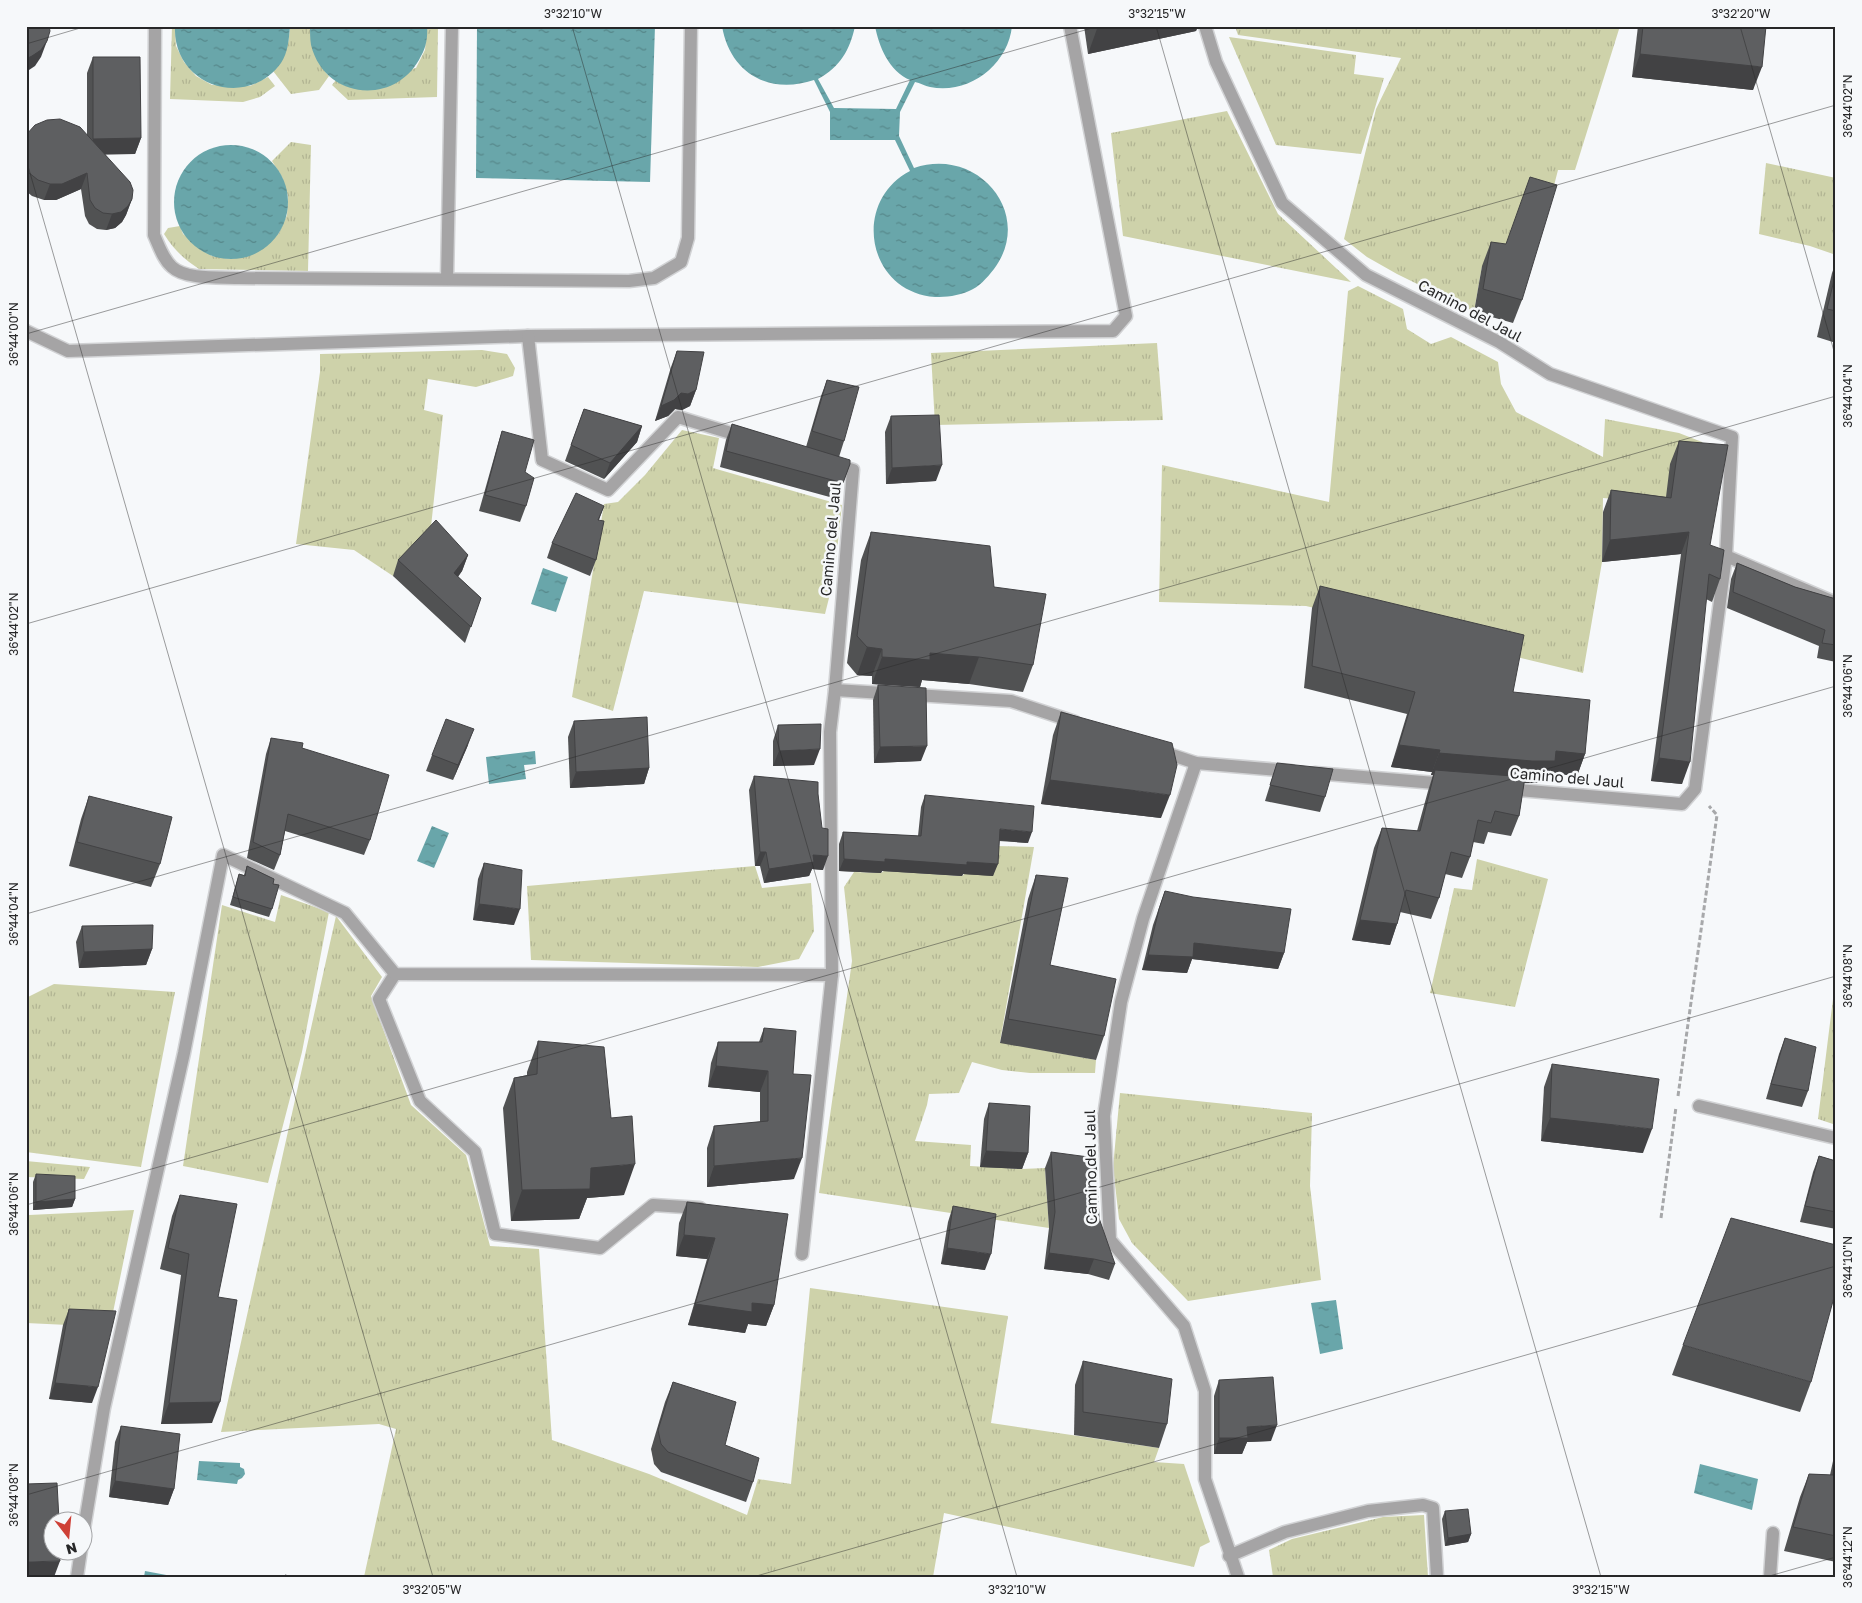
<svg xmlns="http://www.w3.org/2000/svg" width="1862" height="1603" font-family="'Golos Text',sans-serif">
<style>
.grass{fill:url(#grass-tufts)}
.water{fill:url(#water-ripples)}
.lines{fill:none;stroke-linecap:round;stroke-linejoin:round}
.lane-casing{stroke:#d1d2d4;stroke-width:15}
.street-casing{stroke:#d1d2d4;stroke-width:15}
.path{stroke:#a7a8aa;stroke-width:3;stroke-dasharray:5 2.5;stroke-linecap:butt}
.lane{stroke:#a5a4a5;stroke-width:12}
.street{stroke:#a5a4a5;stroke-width:12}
.wall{fill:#515253}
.shaded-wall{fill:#424244}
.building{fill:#5e5f61;stroke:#424244}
.ticks{fill:none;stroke:#272728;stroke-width:1;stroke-opacity:0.45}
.labels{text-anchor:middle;stroke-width:5;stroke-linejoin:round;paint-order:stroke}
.street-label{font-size:15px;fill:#272728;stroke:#f6f8fa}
.neatline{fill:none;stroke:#272728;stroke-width:2}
.ticks-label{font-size:12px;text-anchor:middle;fill:#272728}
</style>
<defs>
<pattern id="grass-tufts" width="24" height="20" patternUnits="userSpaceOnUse" patternTransform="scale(1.25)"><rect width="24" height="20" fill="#ced2aa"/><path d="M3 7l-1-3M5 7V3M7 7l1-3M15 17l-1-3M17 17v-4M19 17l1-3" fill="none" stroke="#b1b492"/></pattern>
<pattern id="water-ripples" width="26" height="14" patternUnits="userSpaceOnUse" patternTransform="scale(1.25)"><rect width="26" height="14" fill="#69a6aa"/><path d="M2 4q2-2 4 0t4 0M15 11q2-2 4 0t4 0" fill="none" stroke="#56878a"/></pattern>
</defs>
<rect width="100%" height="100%" fill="#f6f8fa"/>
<!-- grass -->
<g class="grass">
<polygon points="172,26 175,26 176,46 184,62 196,76 212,85 250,86 268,77 275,86 260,97 243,102 170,99"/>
<path d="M 290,26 L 310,26 C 311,49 315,59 329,76 L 319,90 L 291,94 L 273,71 C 286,58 289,44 290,26 Z"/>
<polygon points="427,26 438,26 437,97 348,100 332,85 336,80 345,86 416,68 425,50"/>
<polygon points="1235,26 1620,26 1575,170 1558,170 1548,209 1497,268 1482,266 1474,312 1397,274 1367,257 1344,239 1376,109 1401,58 1238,35"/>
<polygon points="1229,37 1356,55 1354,74 1384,78 1361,154 1276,145"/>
<polygon points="1227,111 1278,214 1351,282 1123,236 1111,133"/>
<path d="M 291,142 L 311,145 L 308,271 L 199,269 C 184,259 174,250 164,234 L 168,228 L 180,226 L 183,234 L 212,256 L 230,259 L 248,256 L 279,233 L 287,215 L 288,196 L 282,177 L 272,161 Z"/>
<polygon points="1766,163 1836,178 1836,255 1810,246 1759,234"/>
<polygon points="1358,286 1403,309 1407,329 1431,344 1451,337 1498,362 1501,384 1516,412 1603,457 1605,419 1679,433 1702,442 1720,467 1659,556 1614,499 1603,498 1602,562 1583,673 1306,606 1159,602 1162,465 1329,502 1348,291"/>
<polygon points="1157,343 1163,420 935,425 931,353"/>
<polygon points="482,350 507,354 515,368 513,376 476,387 428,379 424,410 443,415 430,536 393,576 354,550 296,544 320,372 320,354"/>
<polygon points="682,430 719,438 713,468 842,505 834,578 825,614 644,591 613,711 572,697 604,504 618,502 645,475"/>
<polygon points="995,846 1034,847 1000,1042 1096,1060 1095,1073 1030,1073 1002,1070 972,1062 959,1093 929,1094 927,1105 915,1141 971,1145 970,1166 1022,1169 1045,1168 1049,1228 819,1193 852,961 844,887 854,872 881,873 884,871 902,872 962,876"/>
<polygon points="1477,859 1548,879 1515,1007 1430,993 1454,888 1472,890"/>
<polygon points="755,866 762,888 811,883 814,931 799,959 758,967 531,960 527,886"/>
<polygon points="281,895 329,912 302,1052 268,1183 183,1166 222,905 275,922"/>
<polygon points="336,916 382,977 371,996 411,1105 466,1155 490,1246 539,1249 552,1440 649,1474 747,1515 758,1479 791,1484 810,1288 1008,1316 991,1423 1159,1448 1154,1462 1184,1464 1210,1542 1200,1547 1194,1567 944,1513 933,1577 364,1577 396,1429 379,1424 221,1432"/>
<polygon points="1836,975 1836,1125 1818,1119"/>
<polygon points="54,984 175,992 141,1167 26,1152 26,998"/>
<polygon points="1120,1093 1312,1113 1310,1186 1321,1280 1188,1301 1132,1243 1119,1219 1113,1167"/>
<polygon points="26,1161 90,1167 84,1179 27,1177 29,1215 134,1210 110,1327 26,1323"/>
<polygon points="1424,1515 1428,1577 1273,1577 1269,1550 1292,1539 1383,1517"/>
</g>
<!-- water -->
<g class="water">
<path d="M 175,26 L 290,26 C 289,39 288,53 281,63 C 246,111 172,85 175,26 Z"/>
<path d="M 310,26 L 427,26 C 428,36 426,48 421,56 C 397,106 325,101 311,45 C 310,39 310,32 310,26 Z"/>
<polygon points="477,26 655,26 650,182 476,178"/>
<path d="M 722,26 L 855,26 C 850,50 840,67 818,79 L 834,108 L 896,109 L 910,80 C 889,71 879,47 875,26 L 1012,26 C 1008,65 969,95 930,87 C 925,86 920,83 915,82 L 900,112 L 899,136 L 914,168 C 978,146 1035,214 994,269 C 987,278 979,287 969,291 C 958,296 946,297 935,297 C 867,292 851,202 910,171 L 895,140 L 830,140 L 830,112 L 814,80 C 770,95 730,74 722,26 Z"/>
<circle cx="231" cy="202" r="57"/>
<polygon points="543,568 568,577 556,612 531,604"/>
<polygon points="535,751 536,764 524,765 526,779 489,784 486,757"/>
<polygon points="432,826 449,833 434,868 417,861"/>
<polygon points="1336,1300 1343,1349 1320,1354 1311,1303"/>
<polygon points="199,1461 240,1463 240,1467 244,1469 245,1474 242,1478 238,1480 237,1484 197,1480"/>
<polygon points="1700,1464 1758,1479 1752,1510 1694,1493"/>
<polygon points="145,1571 177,1577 144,1577"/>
</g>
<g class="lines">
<!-- lane casing -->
<g class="lane-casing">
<g id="lane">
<path d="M 155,26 L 154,235 C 159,246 163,259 172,267 C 186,280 220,277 238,278 L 629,281 L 654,278 L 681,262 L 688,238 L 691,26"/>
<polyline points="447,279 452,26"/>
<polyline points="395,974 379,999 420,1101 475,1152 495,1234 600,1248 653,1205 700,1208"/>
<polyline points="1229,1556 1285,1532 1368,1511 1423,1505 1433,1508 1437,1577"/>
</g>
</g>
<!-- street casing -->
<g class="street-casing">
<g id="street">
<polyline points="1205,26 1216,62 1282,203 1366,275 1499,342 1550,374 1732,437 1726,556 1836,603"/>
<polyline points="26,331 68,351 528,336 1113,331 1126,316 1070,26"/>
<polyline points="528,336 542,460 608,490 678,417 744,437"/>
<polyline points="833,464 853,470 835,690 1011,701 1075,722"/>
<polyline points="1160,751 1196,763 1291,771"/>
<polyline points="1196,763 1143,919 1121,1002 1104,1116 1110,1240 1184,1326 1205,1391 1205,1479 1238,1577"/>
<polyline points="1315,773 1447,784"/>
<polyline points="1507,789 1682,804 1695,789 1726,556"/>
<polyline points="1699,1106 1836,1138"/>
<polyline points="802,1254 832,975 830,732 835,690"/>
<polyline points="82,1541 104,1408 184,1053 223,855 345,913 395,974 832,975"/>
<polyline points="77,1577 81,1550"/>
<polyline points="1770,1577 1773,1533"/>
</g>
</g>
<!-- path -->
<g class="path">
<polyline points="1678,1096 1717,815 1709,806"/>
<polyline points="1661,1218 1676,1107"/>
</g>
<!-- lane -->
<use href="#lane" class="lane"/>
<!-- street -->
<use href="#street" class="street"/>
</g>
<!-- wall -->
<g class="wall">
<polygon points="1084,26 1198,26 1196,31 1088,54"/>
<polygon points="1638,26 1766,26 1753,90 1632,77"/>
<polygon points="93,57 141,138 135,154 105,154 132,199 126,215 122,222 115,228 106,230 97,229 89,224 85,216 81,189 56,200 44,200 32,196 26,191 26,135 87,135 87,73"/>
<polygon points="1491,242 1522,300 1513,323 1474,312 1482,266"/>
<polygon points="1836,262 1836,343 1817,337 1832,273"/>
<polygon points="677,351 696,390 690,406 682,410 675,409 668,416 655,421 671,367"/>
<polygon points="827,380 844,441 839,457 850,464 837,499 720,467 726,440 732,424 806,447 821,396"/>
<polygon points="584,409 642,426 637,442 604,479 565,461"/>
<polygon points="891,416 936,481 886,484 885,432"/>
<polygon points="502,431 525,472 526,506 520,522 479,511 497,447"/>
<polygon points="1679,441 1720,579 1712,602 1706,599 1682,784 1651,781 1681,554 1602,562 1603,512 1611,490 1666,497 1670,464"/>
<polygon points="604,506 599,520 596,560 590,576 547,558 552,543"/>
<polygon points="871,532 994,587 1033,665 1023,692 969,684 922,680 920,687 872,684 872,676 857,675 847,663 861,560"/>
<polygon points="468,555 462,571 458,577 481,598 465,643 393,576 398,560"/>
<polygon points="1737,563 1795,587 1836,599 1836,662 1817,658 1819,646 1727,608 1731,579"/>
<polygon points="1320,586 1513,692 1585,754 1577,776 1550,773 1547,783 1524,783 1519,816 1511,836 1488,832 1484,844 1473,842 1470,857 1462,878 1445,874 1439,898 1431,919 1400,912 1397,924 1390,945 1352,940 1374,848 1382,828 1417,831 1428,791 1433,775 1431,775 1432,772 1391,767 1407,714 1304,688 1312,608"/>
<polygon points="878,685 921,761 874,763 873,700"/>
<polygon points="1061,712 1161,818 1041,804 1053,735"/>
<polygon points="574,721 649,768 644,784 570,788 568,737"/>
<polygon points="778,725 814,765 773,766 773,741"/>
<polygon points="271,738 302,748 370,840 364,855 285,831 280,855 274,870 247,858 266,754"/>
<polygon points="468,745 453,780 426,771 432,755"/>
<polygon points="1277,763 1325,797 1320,812 1265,801"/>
<polygon points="754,776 818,794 823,870 812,869 809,876 764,883 760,866 755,866 749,790"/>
<polygon points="925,795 1028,843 999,841 993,876 963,874 962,876 882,871 881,873 839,871 839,844 843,832 918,836 921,807"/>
<polygon points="89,796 160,864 151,887 69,866 81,819"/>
<polygon points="484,863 514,925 473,920 478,879"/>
<polygon points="247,866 273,884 272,909 269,917 230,905 239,874 244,875"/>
<polygon points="1036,875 1050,965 1104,1036 1096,1060 1000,1043 1028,899"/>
<polygon points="1165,891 1284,953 1278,969 1192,959 1187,973 1142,970 1153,925"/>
<polygon points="82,926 152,949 146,965 79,968 76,942"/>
<polygon points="764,1028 793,1074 794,1179 707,1187 707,1148 714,1126 760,1122 760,1092 708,1087 711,1063 718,1042 759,1042"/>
<polygon points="1785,1038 1808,1091 1802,1107 1766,1099 1779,1054"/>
<polygon points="538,1041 611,1118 624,1195 587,1198 579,1219 511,1221 503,1108 514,1078 527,1075 527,1072"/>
<polygon points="1552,1064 1643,1153 1541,1141 1544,1087"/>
<polygon points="989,1103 1028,1153 1022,1169 980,1167 984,1119"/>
<polygon points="1051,1152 1115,1264 1109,1280 1088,1274 1044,1269 1049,1228 1045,1168"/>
<polygon points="1819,1156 1836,1161 1836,1229 1800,1222 1813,1172"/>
<polygon points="36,1174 75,1199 72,1207 33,1210 33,1182"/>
<polygon points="180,1195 218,1297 212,1423 161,1424 181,1275 160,1269 172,1216"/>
<polygon points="687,1202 774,1305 766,1326 748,1324 745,1333 688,1325 707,1259 676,1256 679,1223"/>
<polygon points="953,1206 985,1270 941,1264 948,1222"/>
<polygon points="69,1309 92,1403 49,1399 63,1325"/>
<polygon points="1683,1345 1811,1382 1800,1412 1672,1375"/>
<polygon points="1083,1361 1167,1424 1159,1448 1074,1435 1075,1385"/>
<polygon points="1219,1380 1271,1441 1247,1442 1242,1454 1214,1454 1214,1396"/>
<polygon points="673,1382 753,1482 746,1502 661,1472 654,1464 651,1449 665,1402"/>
<polygon points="121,1426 174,1489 168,1505 109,1497 115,1442"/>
<polygon points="1836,1454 1836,1562 1784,1551 1800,1497 1809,1474 1830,1475 1833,1461"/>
<polygon points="1445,1511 1471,1534 1468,1542 1445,1546 1442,1519"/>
</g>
<!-- shaded-wall -->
<g class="shaded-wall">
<polygon points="1098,26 1198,26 1196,31 1088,54"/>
<polygon points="47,41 41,57 35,66 26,72 26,59"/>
<polygon points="1640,54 1762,67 1753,90 1632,77"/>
<polygon points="141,138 135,154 88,155 93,139"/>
<polygon points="87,173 81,189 56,200 44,200 50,184"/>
<polygon points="132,199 126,215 122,222 115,228 106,230 112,214"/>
<polygon points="696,390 690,406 682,410 675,409 668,416 655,421 661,406 681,393"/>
<polygon points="642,426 637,442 604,479 610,463"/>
<polygon points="942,465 936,481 886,484 892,468"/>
<polygon points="1689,532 1681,554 1602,562 1610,540"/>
<polygon points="468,555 462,571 448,589 454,573"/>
<polygon points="867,647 882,649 872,676 857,675"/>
<polygon points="930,653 979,657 969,684 922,680 920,687 872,684 882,657"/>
<polygon points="474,729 468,745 453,780 458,765"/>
<polygon points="1399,745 1440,750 1432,772 1391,767"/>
<polygon points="927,746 921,761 874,763 880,747"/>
<polygon points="820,749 814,765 773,766 779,751"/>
<polygon points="1556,751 1585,754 1577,776 1550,773 1547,783 1524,783 1435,770 1433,775 1431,775 1439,753"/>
<polygon points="1659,758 1690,762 1682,784 1651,781"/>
<polygon points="649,768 644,784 570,788 576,772"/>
<polygon points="1050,780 1170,795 1161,818 1041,804"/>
<polygon points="1000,829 1032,832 1028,843 996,840"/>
<polygon points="760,852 766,852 760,866 755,866"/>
<polygon points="813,855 828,856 823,870 812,869 809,876 764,883 769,869"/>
<polygon points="844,859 885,859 967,862 998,864 993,876 963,874 962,876 882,871 881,873 839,871"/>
<polygon points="479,904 520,909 514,925 473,920"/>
<polygon points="1360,920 1397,924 1390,945 1352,940"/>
<polygon points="1194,943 1284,953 1278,969 1192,959 1187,973 1142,970 1148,955"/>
<polygon points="152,949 146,965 79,968 84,952"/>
<polygon points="716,1066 768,1071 760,1092 708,1087"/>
<polygon points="1550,1118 1652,1129 1643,1153 1541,1141"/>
<polygon points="986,1151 1028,1153 1022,1169 980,1167"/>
<polygon points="802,1158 794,1179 707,1187 714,1166"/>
<polygon points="635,1164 624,1195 587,1198 579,1219 511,1221 522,1190 591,1168"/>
<polygon points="75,1199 72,1207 33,1210 36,1202"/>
<polygon points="684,1235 715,1238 707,1259 676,1256"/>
<polygon points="947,1248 991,1254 985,1270 941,1264"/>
<polygon points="1049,1253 1094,1259 1088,1274 1044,1269"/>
<polygon points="752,1303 774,1305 766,1326 748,1324 745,1333 688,1325 695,1304"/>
<polygon points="55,1383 98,1387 92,1403 49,1399"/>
<polygon points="220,1402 212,1423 161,1424 169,1403"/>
<polygon points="1277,1425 1271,1441 1247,1442 1242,1454 1214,1454 1219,1438 1247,1427"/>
<polygon points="115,1481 174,1489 168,1505 109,1497"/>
<polygon points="1471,1534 1468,1542 1445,1546 1448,1538"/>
<polygon points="60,1561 54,1577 26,1577 26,1562"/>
</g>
<!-- building -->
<g class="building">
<polygon points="26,26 49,26 50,31 47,41 41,50 32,56 26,59"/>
<polygon points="1643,26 1766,26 1762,67 1640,54"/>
<polygon points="93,57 140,57 141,138 93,139"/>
<polygon points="60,119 80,127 130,182 133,190 132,199 128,206 121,212 112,214 103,213 95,208 90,200 87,173 62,184 50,184 38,180 28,172 26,168 26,135 35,125 47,120"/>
<polygon points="1530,177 1557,185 1522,300 1483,289 1491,242 1506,244"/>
<polygon points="1836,272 1836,311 1827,309"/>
<polygon points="677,351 704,352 696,390 688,394 681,393 674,400 661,406"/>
<polygon points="827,380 859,387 844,441 812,431"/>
<polygon points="584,409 642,426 610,463 571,445"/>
<polygon points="939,415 942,465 892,468 891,416"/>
<polygon points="732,424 850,460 850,464 843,483 726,451"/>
<polygon points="502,431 534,440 525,472 534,478 526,506 485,495"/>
<polygon points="1679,441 1728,445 1710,545 1724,550 1720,579 1709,574 1690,762 1659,758 1689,532 1610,540 1611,490 1671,498"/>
<polygon points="576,493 604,506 598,520 604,521 596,560 552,543"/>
<polygon points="436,520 468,555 454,573 481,598 471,627 398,560"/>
<polygon points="871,532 990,546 994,587 1046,594 1033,665 979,657 930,653 930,660 882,657 882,649 867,647 857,636"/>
<polygon points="1737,563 1795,587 1836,599 1836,645 1822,643 1825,630 1733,592"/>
<polygon points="1320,586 1524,635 1513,692 1590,700 1585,754 1556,751 1555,761 1532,761 1439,753 1440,750 1399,745 1415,692 1312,666"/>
<polygon points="878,685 926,688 927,746 880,747"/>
<polygon points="1061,712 1172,743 1177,765 1170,795 1050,780"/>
<polygon points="647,717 649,768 576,772 574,721"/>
<polygon points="446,719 474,729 458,765 432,755"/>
<polygon points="821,724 820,749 779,751 778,725"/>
<polygon points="271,738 303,743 302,748 389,775 370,840 288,814 280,855 253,842"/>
<polygon points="1277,763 1333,769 1325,797 1270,785"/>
<polygon points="1435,770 1525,777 1519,816 1495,811 1491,823 1478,820 1470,857 1451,852 1439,898 1406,890 1397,924 1360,920 1382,828 1420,831"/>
<polygon points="754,776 818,782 818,794 822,828 828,829 828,856 813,855 814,862 769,869 766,852 760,852"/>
<polygon points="925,795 1034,806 1032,832 1000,829 998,864 967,862 967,865 885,859 885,862 844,859 843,832 921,836"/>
<polygon points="89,796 172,817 160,864 77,842"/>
<polygon points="484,863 522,870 520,909 479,904"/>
<polygon points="247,866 274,879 273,884 279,885 272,909 233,897 239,874 245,876"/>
<polygon points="1036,875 1068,878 1050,965 1116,979 1104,1036 1008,1019"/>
<polygon points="1165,891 1193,897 1291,909 1284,953 1194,943 1193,957 1148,955 1159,909"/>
<polygon points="153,925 152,949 84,952 82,926"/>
<polygon points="764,1028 796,1031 793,1074 811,1075 802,1158 714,1166 714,1126 768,1121 768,1071 716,1066 718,1042 762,1042"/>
<polygon points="1785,1038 1816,1047 1808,1091 1771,1084"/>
<polygon points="538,1041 604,1047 611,1118 632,1116 635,1164 591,1168 590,1189 522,1190 514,1078 537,1074"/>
<polygon points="1552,1064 1659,1079 1652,1129 1550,1118"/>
<polygon points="989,1103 1030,1106 1028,1153 986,1151"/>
<polygon points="1051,1152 1096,1158 1099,1218 1115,1264 1094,1259 1049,1253 1055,1212"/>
<polygon points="1819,1156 1836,1161 1836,1212 1805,1206"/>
<polygon points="36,1174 75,1176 75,1199 36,1202"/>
<polygon points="180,1195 237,1204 218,1297 237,1300 220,1402 169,1403 189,1254 168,1248"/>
<polygon points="687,1202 788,1214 774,1305 752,1303 752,1312 695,1304 715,1238 684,1235"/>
<polygon points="953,1206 996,1214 991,1254 947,1248"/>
<polygon points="1731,1218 1836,1245 1836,1290 1811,1382 1683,1345"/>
<polygon points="69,1309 116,1311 98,1387 55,1383"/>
<polygon points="1083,1361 1172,1379 1167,1424 1083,1412"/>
<polygon points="1273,1377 1277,1425 1247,1427 1248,1438 1219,1438 1219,1380"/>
<polygon points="673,1382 736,1402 725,1445 759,1458 753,1482 668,1452 661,1444 658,1430"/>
<polygon points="121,1426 180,1434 174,1489 115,1481"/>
<polygon points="1836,1464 1836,1536 1793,1527 1809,1474 1833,1475"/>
<polygon points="57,1483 59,1520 52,1520 52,1550 59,1550 60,1561 26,1562 26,1484"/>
<polygon points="1468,1509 1471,1534 1448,1538 1445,1511"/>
<polygon points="285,1575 293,1577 285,1577"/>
</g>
<!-- ticks -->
<path class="ticks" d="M 572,26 L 1017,1577M 1156,26 L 1601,1577M 1740,26 L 1836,358M 26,44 L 87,26M 26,159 L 433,1577M 26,334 L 1099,26M 26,624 L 1836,105M 26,914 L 1836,396M 26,1205 L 1836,686M 26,1495 L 1836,976M 753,1577 L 1836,1266M 1766,1577 L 1836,1557"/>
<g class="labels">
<!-- street labels -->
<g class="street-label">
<text transform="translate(1470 311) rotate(28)" y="5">Camino del Jaul</text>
<text transform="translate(831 539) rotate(-85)" y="5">Camino del Jaul</text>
<text transform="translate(1567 778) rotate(5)" y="5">Camino del Jaul</text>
<text transform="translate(1091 1167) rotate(-91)" y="5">Camino del Jaul</text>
</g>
</g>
<!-- border -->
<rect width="1862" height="1603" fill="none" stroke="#f6f8fa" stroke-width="55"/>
<!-- north arrow -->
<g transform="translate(68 1536) rotate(164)"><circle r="24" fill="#f6f8fa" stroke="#a3a4a6"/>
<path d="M0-4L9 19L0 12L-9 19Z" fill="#ce4036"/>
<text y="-8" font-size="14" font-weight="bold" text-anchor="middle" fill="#272728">N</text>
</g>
<rect x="28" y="28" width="1806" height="1548" class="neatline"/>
<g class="ticks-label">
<text x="573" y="18">3°32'10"W</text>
<text x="1157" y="18">3°32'15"W</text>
<text x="1741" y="18">3°32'20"W</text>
<text transform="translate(1848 106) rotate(-90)" y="4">36°44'02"N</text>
<text transform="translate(14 334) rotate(-90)" y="4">36°44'00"N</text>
<text transform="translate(1848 396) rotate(-90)" y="4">36°44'04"N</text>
<text transform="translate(14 624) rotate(-90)" y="4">36°44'02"N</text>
<text transform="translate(1848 686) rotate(-90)" y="4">36°44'06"N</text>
<text transform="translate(14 914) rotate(-90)" y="4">36°44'04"N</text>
<text transform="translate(1848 976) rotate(-90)" y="4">36°44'08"N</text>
<text transform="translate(14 1204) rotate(-90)" y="4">36°44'06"N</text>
<text transform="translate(1848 1267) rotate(-90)" y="4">36°44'10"N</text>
<text transform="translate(14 1495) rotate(-90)" y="4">36°44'08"N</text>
<text transform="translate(1848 1557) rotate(-90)" y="4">36°44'12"N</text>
<text x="432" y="1594">3°32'05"W</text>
<text x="1017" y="1594">3°32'10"W</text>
<text x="1601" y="1594">3°32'15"W</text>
</g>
</svg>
